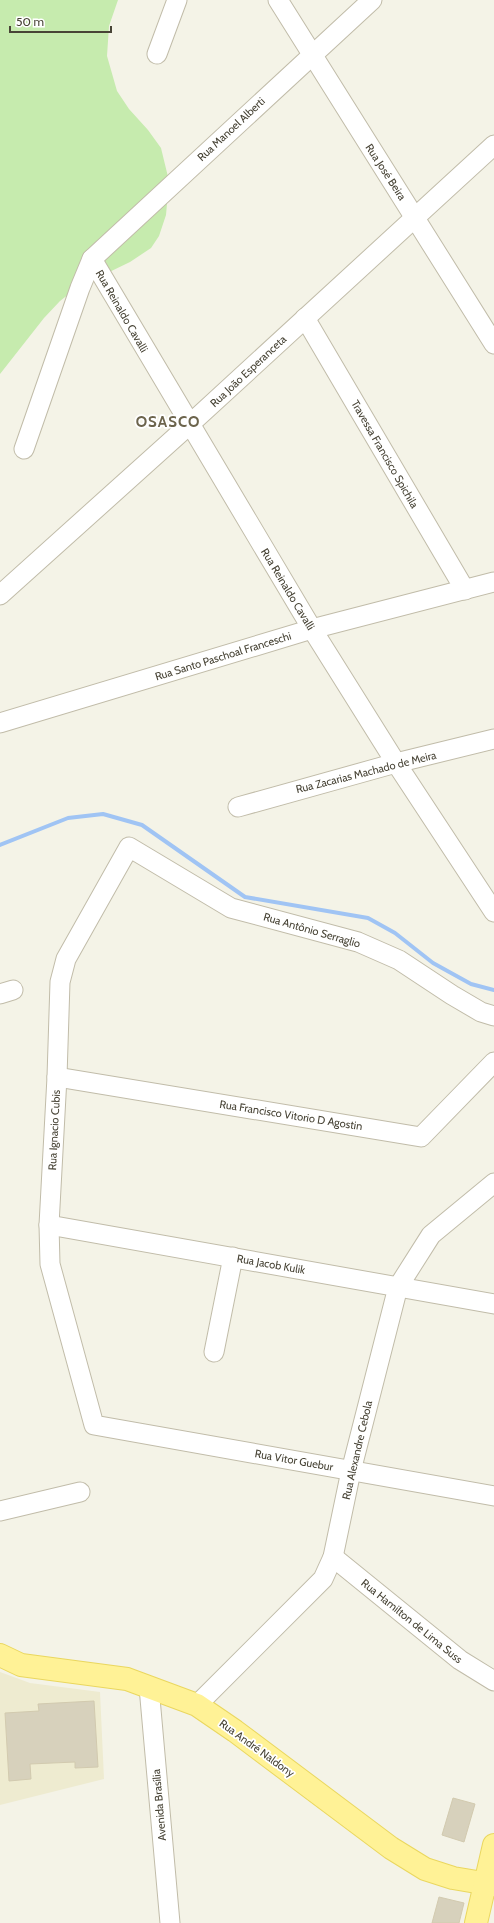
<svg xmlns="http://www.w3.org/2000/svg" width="494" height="1923" font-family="Cabin,sans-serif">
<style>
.education{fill:#eeebd0}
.green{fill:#c6ebae}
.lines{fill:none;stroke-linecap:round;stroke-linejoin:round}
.stream{stroke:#a0c4f4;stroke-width:4}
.building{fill:#d7d1bc;stroke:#d2caaf}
.minor-casing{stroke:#c1bca9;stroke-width:21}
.major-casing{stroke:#ead75f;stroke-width:24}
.minor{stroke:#fff;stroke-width:19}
.major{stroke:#fff296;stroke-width:22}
.labels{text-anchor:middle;stroke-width:3.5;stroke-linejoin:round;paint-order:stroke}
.street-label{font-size:11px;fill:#484436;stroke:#fff}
.district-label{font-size:15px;font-weight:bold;letter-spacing:1px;fill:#6c644c;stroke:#fff}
</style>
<rect width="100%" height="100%" fill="#f4f3e7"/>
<!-- education -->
<polygon class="education" points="0,1672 30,1683 100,1692 104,1779 0,1805"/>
<!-- green -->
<polygon class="green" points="0,0 118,0 109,26 107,56 117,91 129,109 148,130 161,148 169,181 166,215 159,236 151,248 130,262 99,277 74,290 60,301 44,318 0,374"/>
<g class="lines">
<!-- stream -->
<polyline class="stream" points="0,845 68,818 103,814 142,825 245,897 368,918 395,933 433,963 471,984 494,990"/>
</g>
<!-- building -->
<g class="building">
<polygon points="94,1701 98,1767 75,1768 75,1762 30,1764 31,1779 9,1781 5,1713 39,1711 38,1704"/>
<polygon points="453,1798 475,1804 464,1842 442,1835"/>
<polygon points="439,1897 464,1903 459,1923 432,1923"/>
</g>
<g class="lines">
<!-- minor casing -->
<g class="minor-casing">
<g id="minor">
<polyline points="278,0 494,344"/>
<polyline points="157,54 177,0"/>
<polyline points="92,259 312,629 396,763 494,912"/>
<polyline points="305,318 465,590"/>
<polyline points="24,449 80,288 92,259 372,0"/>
<polyline points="0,595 189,425 494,145"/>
<polyline points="0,723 312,629 494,582"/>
<polyline points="238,807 396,763 494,739"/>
<polyline points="0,994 13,990"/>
<polyline points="494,1016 481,1012 452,995 399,960 358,942 231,908 129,847 66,959 60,982 57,1077 49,1225 50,1264 94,1425 494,1496"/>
<polyline points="57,1077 421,1137 494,1062"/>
<polyline points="49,1225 494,1304"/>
<polyline points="214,1352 233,1257"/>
<polyline points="0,1511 80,1492"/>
<polyline points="333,1557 460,1660 494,1681"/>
<polyline points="149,1687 170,1923"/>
<polyline points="197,1705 323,1579 333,1557 351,1471 398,1287 431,1235 494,1183"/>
</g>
</g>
<!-- major casing -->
<g class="major-casing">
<g id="major">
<polyline points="0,1655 21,1665 127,1679 197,1705 235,1731 391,1848 425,1869 453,1878 494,1885"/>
<polyline points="476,1923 494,1845"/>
</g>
</g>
<!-- minor -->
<use href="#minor" class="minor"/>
<!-- major -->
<use href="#major" class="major"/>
</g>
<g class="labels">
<!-- street labels -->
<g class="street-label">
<text transform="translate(231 129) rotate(-43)" y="4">Rua Manoel Alberti</text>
<text transform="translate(386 172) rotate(57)" y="4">Rua José Beira</text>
<text transform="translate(122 311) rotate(60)" y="4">Rua Reinaldo Cavalli</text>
<text transform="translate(248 371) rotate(-43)" y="4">Rua João Esperanceta</text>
<text transform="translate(385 454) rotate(60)" y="4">Travessa Francisco Spichila</text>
<text transform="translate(288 589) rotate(59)" y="4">Rua Reinaldo Cavalli</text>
<text transform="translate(223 656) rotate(-17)" y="4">Rua Santo Paschoal Franceschi</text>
<text transform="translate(366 772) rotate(-14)" y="4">Rua Zacarias Machado de Meira</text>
<text transform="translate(312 930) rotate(16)" y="4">Rua Antônio Serraglio</text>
<text transform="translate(291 1115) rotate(9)" y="4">Rua Francisco Vitorio D Agostin</text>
<text transform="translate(54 1130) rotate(-87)" y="4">Rua Ignacio Cubis</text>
<text transform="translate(271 1264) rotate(10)" y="4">Rua Jacob Kulik</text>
<text transform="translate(357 1450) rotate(-77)" y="4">Rua Alexandre Cebola</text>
<text transform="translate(294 1460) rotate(10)" y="4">Rua Vitor Guebur</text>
<text transform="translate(412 1621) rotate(39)" y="4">Rua Hamilton de Lima Suss</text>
<text transform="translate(257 1748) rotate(36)" y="4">Rua André Naldony</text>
<text transform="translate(159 1805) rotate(-95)" y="4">Avenida Brasília</text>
</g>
<!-- district labels -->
<g class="district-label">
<text x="168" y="427">OSASCO</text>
</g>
</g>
<!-- scale -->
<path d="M10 26v6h101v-6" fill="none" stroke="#484436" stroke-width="2"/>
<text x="16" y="26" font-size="12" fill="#484436" stroke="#ffffff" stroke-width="3" paint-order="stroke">50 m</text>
</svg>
